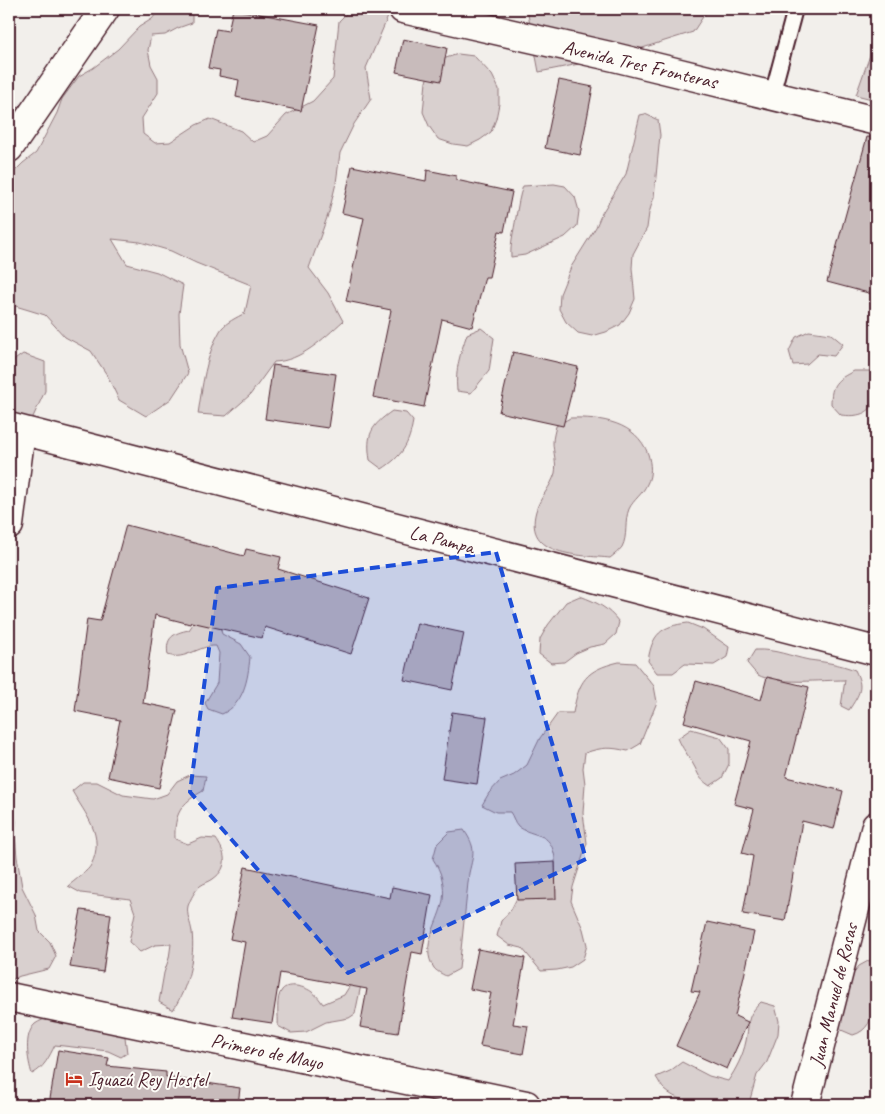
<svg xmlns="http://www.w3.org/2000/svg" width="885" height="1114" font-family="Caveat,sans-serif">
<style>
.green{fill:#d9d0cf;stroke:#92787d}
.building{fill:#c8bbbb;stroke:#4a1f2b}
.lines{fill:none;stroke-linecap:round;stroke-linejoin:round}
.service-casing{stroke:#4a1f2b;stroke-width:18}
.minor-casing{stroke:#4a1f2b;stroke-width:31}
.secondary-casing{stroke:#4a1f2b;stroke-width:31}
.service{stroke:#fdfcf7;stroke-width:14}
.minor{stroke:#fdfcf7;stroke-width:28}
.secondary{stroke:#fdfcf7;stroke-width:28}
.marked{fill:#1d4ed8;fill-opacity:0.2;stroke:#1d4ed8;stroke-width:4;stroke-dasharray:10 6;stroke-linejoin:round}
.labels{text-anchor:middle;stroke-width:4;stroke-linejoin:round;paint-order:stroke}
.street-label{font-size:20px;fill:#4a1f2b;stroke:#fdfcf7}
.poi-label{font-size:20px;fill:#4a1f2b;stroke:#fdfcf7;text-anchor:start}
</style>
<rect width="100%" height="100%" fill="#f2efeb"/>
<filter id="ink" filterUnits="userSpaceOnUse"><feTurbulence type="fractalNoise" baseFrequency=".02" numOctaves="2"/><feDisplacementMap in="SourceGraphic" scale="10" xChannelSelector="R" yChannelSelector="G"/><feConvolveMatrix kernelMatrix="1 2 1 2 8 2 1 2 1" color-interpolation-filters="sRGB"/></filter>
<g filter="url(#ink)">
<!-- green -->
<g class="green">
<path d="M 160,9 L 192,9 L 192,23 L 178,28 L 165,35 L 151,36 L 148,50 L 151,65 L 158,78 L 158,93 L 142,118 L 143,134 L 155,143 L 170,142 L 196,125 L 210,119 L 241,131 L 253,142 L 267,136 L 286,115 L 313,101 L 333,79 L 339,21 L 351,9 L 382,9 L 390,12 L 366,68 L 371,99 L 354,124 L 340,153 L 336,183 L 329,212 L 309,268 L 328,293 L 343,321 C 323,339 301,361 274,362 L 250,395 L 226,416 L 198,414 C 202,388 206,354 220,331 C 224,323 238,317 245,313 L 251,285 L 196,263 L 171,251 L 140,242 L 112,239 L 127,264 L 157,272 L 183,285 L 179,314 L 180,344 L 188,373 L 171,399 L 146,416 L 119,400 L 107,375 L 91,351 L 65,337 L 45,315 L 9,304 L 9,182 L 13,173 L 23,163 L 36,153 L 57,113 L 62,99 L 79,76 L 93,68 L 118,49 L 139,27 L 152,19 Z"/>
<polygon points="527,9 708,9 693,32 614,57 539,72"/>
<polygon points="876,38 876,100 856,95"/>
<polygon points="458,54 474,56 492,75 499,89 499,104 496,119 491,132 480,140 468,146 453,144 438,139 429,126 423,112 426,82 430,68 443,59"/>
<polygon points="645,114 658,120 660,135 654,197 649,213 647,228 633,254 632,268 635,299 629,313 620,325 606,332 592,336 578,333 566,322 559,309 560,294 571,267 596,227 602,213 626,174 640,115"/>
<path d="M 554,184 L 565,186 L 575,197 L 579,211 L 577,226 L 565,237 L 525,255 L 511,257 C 510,243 514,231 516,217 C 518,206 519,197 523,186 Z"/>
<path d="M 481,328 L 494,338 L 489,371 L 471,393 L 457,391 C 455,368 460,355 467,334 Z"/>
<polygon points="809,331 831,334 843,344 834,356 818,354 807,364 793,365 789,351 796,337"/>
<polygon points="23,354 45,362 45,391 33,417 9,420 9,364"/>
<path d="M 854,371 L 870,371 L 876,378 C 876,384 878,392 876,398 C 871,415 856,417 841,415 L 831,404 C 831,384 836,380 854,371 Z"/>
<path d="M 392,411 L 406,413 L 413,421 C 409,445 402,456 382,469 L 370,460 C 366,434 371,426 392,411 Z"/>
<path d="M 570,418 C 601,417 636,422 648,454 C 651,464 652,475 647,484 C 643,494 633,500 629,509 C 624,521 628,536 622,547 C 619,551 614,555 610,558 C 581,555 523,557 536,511 C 540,497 551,487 555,473 C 557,463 553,452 553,442 C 553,437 555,431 556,426 Z"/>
<path d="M 580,596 C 598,603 607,607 619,622 L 616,634 L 605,644 L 590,647 L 576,653 L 564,662 L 551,663 L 539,654 L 540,639 L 548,625 L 566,602 Z"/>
<path d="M 197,618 L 220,626 L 222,634 L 241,644 L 250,657 C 248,679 244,704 222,714 L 208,709 L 205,703 L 217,683 L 219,653 L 216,646 C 199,645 185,661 168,655 C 165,638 173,633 189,630 Z"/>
<path d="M 688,623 L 703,629 L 729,647 L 727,657 L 714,665 L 685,664 L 673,673 L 657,673 L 648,661 C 652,634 661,626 688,623 Z"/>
<path d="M 755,650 C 776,649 789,656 809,660 C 825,662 839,664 855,670 C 864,688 860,693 849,710 L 841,706 L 845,680 C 823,680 776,685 758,675 C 754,672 750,666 747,663 Z"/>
<path d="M 619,662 L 635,663 L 654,686 L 657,702 L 640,744 L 628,751 C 610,747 602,747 585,753 L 583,768 L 585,784 L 583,813 L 587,843 L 573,887 L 571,901 L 583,929 L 587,945 L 583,959 L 571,967 L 557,970 L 541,971 L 522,948 L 509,945 L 497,936 L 501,921 L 511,910 L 518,896 L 555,880 C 556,867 557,844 543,837 C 534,833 525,832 518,826 C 514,822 513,816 510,812 L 496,812 L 482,805 L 489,793 L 500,781 L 514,775 L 527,765 L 540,738 L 558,713 L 573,713 C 579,681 585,670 619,662 Z"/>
<path d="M 691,729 L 720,737 L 729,749 L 729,764 L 722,778 L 710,786 C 697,777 700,776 693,764 C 687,753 683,750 678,738 Z"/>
<path d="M 190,775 L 206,776 L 203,791 C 181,803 174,814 175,839 L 188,844 L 202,838 L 216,839 C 225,852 230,867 213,879 C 209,882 204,883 200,886 C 194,892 191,898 188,906 C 186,914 191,924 192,932 C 195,959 188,987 173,1010 L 159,1002 L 164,973 L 169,958 L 171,944 L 155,945 L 140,952 L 129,942 L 135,913 L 130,899 L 81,893 L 68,886 C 74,881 89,870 91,865 C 106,836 85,814 72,791 L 83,782 L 97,782 L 123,795 L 153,799 L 167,794 L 177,781 Z"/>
<polygon points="13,806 16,821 15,835 17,857 22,887 36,915 39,931 50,942 56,956 49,969 20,976 9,981 9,809"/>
<path d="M 464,830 C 476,848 474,852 469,873 L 459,969 L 446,976 C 442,974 436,971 434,968 C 419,946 440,921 443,900 C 445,884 441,871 433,859 L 437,844 L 449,832 Z"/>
<path d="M 870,960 L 876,961 C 876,983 881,1028 853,1035 L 839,1029 L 837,1021 L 849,978 L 859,966 Z"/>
<path d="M 352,982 L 361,985 L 355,1014 L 349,1018 L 326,1022 L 306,1032 L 291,1033 L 278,1026 C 279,1016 275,998 282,990 C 288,982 306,987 312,992 C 317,995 320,1000 323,1004 L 344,995 Z"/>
<path d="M 761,1002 L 775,1006 L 779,1021 L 778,1034 L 767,1062 L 757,1075 L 749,1103 L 746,1105 C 721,1105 685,1108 665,1090 C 661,1087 659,1081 656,1077 L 670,1071 L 682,1062 L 709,1076 L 728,1081 C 736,1069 743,1056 746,1041 C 750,1021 745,1018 761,1002 Z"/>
<path d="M 50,1017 L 119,1031 L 125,1037 L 127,1053 L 121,1057 L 108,1051 L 55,1045 C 49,1057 44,1068 32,1074 C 28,1061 23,1035 35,1024 C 39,1021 45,1019 50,1017 Z"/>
</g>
<!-- building -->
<g class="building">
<polygon points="233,9 319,25 301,111 236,97 239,80 219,76 220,70 208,68 216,29 228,31"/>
<polygon points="403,39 447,48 441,81 396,72"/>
<polygon points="559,80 593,87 580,155 545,148"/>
<polygon points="867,137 876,138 876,295 827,282"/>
<polygon points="352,166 426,181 427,170 456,176 456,180 512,192 504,232 499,231 489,277 485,277 472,327 442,319 424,407 373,397 391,310 346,301 364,218 342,213"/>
<polygon points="513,352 578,367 563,426 499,412"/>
<polygon points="273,365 336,374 328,428 265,419"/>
<polygon points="126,525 244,556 246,549 281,557 278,569 369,598 351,654 265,627 262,638 191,622 190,624 155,615 143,703 177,710 159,788 108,777 120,720 75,711 87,619 100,621"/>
<polygon points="417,623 464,633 452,690 404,680"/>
<polygon points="767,677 809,687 786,777 843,791 834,829 802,821 785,921 743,914 753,856 742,853 754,809 734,804 751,741 684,722 696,681 761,700"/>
<polygon points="452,712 487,717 477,784 442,779"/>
<polygon points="555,862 556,899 517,900 515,864"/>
<polygon points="245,867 390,898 392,887 432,895 422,954 412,952 398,1033 360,1027 367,989 280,973 272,1023 232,1017 245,942 230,939"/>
<polygon points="81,910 111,914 103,972 70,967"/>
<polygon points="707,922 754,932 735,1016 748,1022 727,1069 676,1046 700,992 691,991"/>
<polygon points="478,949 525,958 513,1024 528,1026 523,1054 480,1046 491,993 470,989"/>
<polygon points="58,1050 109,1058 107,1066 166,1072 166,1077 240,1088 238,1105 49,1105"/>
</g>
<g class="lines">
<!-- service casing -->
<g class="service-casing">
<polyline id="service" points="772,95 795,9"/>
</g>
<!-- minor casing -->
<g class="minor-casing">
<g id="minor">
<polyline points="9,427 876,651"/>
<polyline points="9,525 21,431"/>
<polyline points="9,997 526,1105"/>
<polyline points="805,1105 876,826"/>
</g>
</g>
<!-- secondary casing -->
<g class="secondary-casing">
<g id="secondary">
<polyline points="403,9 614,57 876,121"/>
<polyline points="9,148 105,9"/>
</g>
</g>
<!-- service -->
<use href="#service" class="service"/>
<!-- minor -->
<use href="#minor" class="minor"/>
<!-- secondary -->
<use href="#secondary" class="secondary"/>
</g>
</g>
<!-- marked area -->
<path class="marked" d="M 496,552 L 586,859 L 348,973 L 190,792 L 217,588 Z"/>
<!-- icons -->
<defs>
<g id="hotel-bare" transform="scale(1.35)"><path d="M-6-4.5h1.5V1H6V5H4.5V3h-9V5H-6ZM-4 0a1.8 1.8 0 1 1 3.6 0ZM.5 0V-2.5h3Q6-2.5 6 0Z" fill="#c8321e" stroke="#fdfcf7" stroke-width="2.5" paint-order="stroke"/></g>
</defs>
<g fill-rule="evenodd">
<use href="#hotel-bare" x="74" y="1079"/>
</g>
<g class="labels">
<!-- street labels -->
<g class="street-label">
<text transform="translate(640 64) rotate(13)" y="7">Avenida Tres Fronteras</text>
<text transform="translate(442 539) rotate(14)" y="7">La Pampa</text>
<text transform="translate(833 995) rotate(-76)" y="7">Juan Manuel de Rosas</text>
<text transform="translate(267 1051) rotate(12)" y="7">Primero de Mayo</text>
</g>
<!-- poi labels -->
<g class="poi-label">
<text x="88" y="1086">Iguazú Rey Hostel</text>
</g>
</g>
<!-- margin -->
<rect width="885" height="1114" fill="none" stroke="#fdfcf7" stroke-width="30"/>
<rect x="15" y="15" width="855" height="1084" fill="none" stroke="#4a1f2b" stroke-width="2" filter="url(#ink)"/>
</svg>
